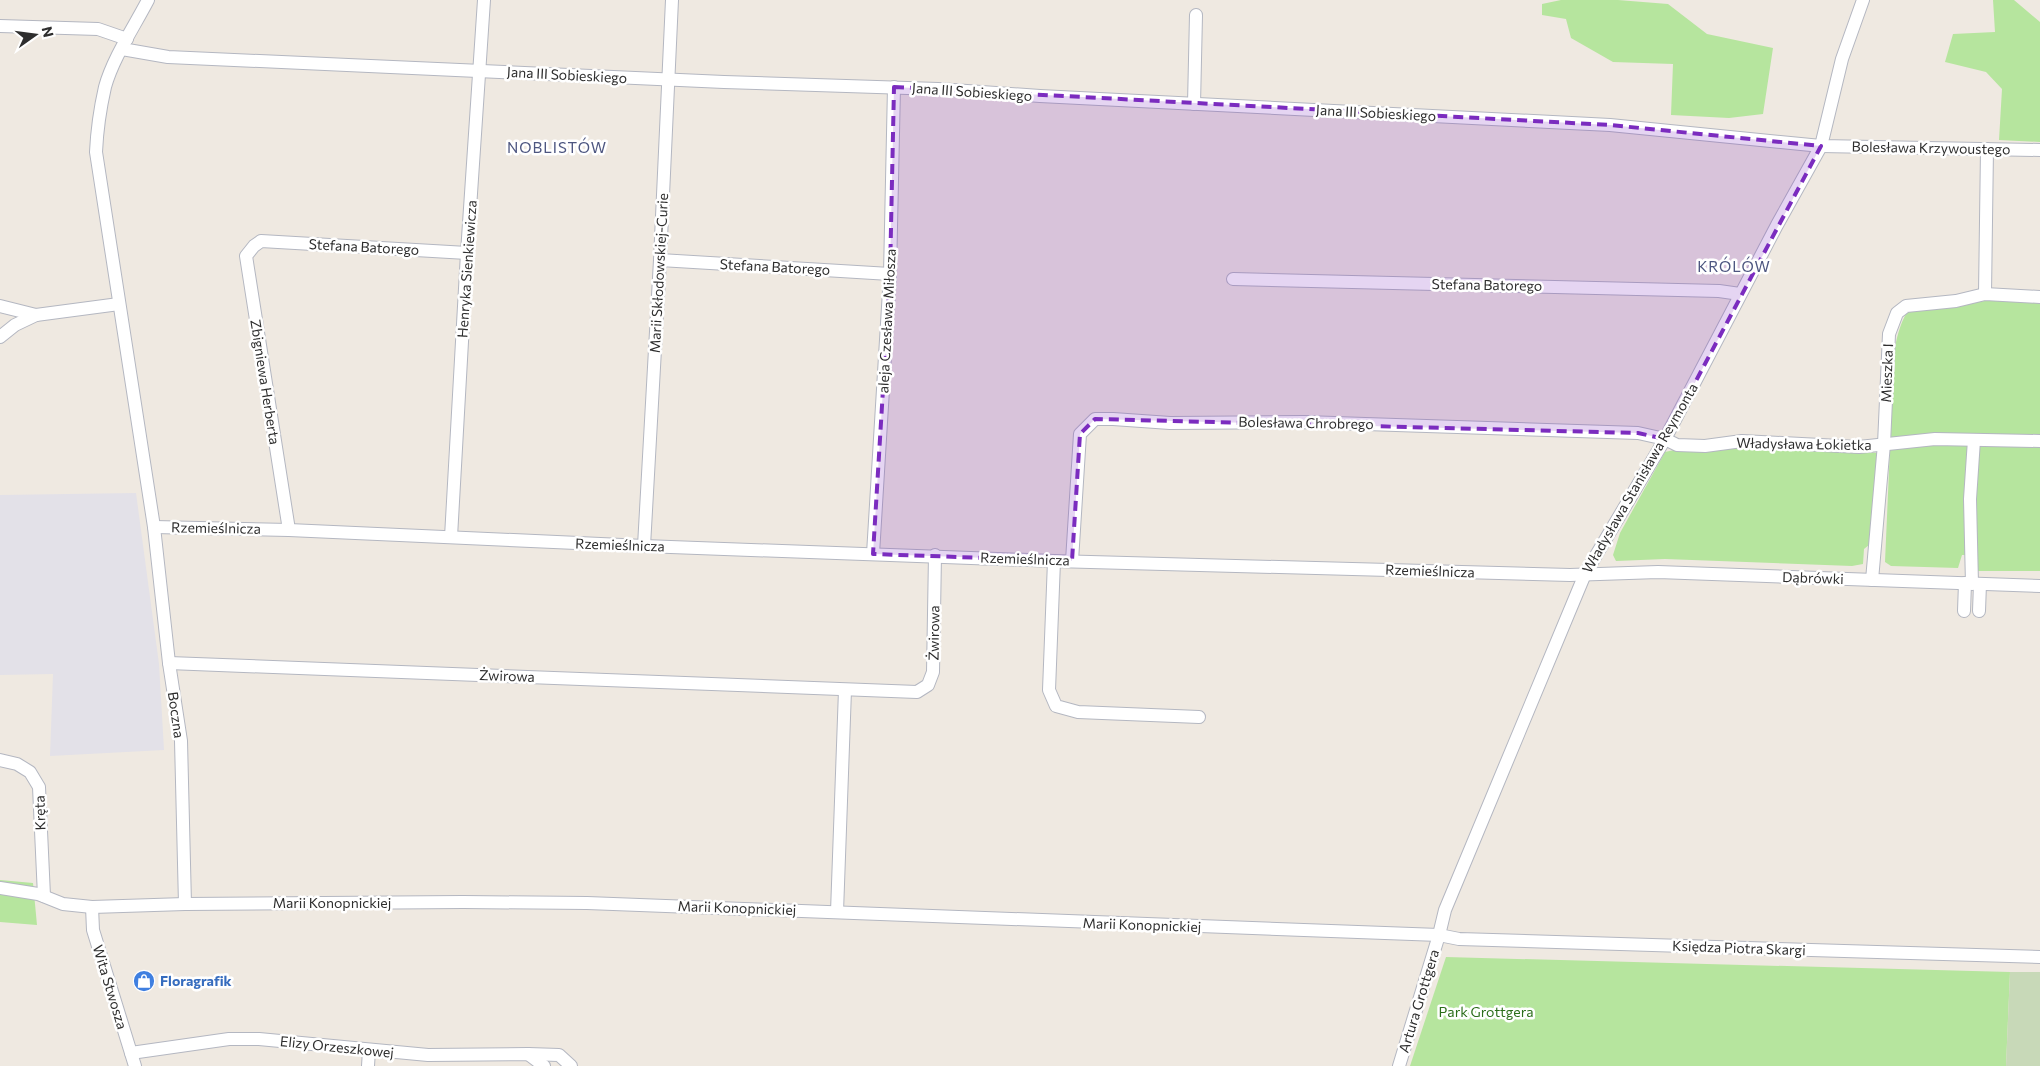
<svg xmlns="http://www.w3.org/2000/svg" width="2040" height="1066" font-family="Commissioner,sans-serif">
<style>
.industrial{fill:#e3e1e8}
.green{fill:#b6e59e}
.cemetery{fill:#c8d9b8}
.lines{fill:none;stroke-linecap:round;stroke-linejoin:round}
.street-casing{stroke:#b4b7c1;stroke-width:14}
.street{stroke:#fff;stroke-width:12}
.marked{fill:#7b2cbf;fill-opacity:0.2;stroke:#7b2cbf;stroke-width:4;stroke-dasharray:10 6;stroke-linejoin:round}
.labels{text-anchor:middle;stroke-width:5;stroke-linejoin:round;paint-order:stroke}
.street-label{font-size:14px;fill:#2e2e2e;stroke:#fff}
.shop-label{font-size:14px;font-weight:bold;fill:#366cbe;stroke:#fff;text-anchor:start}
.park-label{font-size:14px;fill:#2c6e1b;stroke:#fff}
.neighbourhood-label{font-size:15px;letter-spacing:1px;fill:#4d5680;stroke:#fff}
</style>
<rect width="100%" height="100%" fill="#efe9e1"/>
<!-- industrial -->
<polygon class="industrial" points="136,493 159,664 164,750 50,756 53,674 0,675 0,495"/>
<!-- green -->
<g class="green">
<polygon points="1561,0 1618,0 1668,4 1707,34 1773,48 1763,114 1729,118 1671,115 1673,64 1613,62 1571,38 1566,19 1542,15 1542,4"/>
<polygon points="1993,0 2014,0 2040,22 2040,142 1999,140 2002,89 1986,72 1945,62 1953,34 1995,32"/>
<path d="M 1992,300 L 2040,300 L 2040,437 L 1891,440 C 1892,401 1887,347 1907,312 Z"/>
<polygon points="2040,441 2040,571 1976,571 1975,555 1962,555 1958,568 1891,566 1885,562 1890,448 1906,445"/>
<polygon points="1753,447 1880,453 1869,545 1864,549 1863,564 1852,566 1665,559 1616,561 1613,555 1620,533 1665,452 1674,450 1695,452"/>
<polygon points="0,880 33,883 37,925 0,922"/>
<polygon points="1446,957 2010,972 2006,1066 1410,1066"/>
</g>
<!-- cemetery -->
<polygon class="cemetery" points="2010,972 2040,972 2040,1066 2006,1066"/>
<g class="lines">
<!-- street casing -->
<g class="street-casing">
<g id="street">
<path d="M 148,0 C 134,27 113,58 105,87 C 100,109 97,130 96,152 L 154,527 L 169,663 L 181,741 L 185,904"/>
<polyline points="0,26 98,29 127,39"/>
<polyline points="122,49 168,57 724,82 938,89 1040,96 1610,125 1821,146 2040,150"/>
<polyline points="1194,104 1196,15"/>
<polyline points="660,260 890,274"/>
<polyline points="1233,279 1719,291 1740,294"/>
<polyline points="1985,294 1987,149"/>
<polyline points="0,306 36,315"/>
<polyline points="0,337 15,325 36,315 119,304"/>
<polyline points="154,527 289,530 644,546 1054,561 1570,575 1658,572 2040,586"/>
<polyline points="289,530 246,256 254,246 261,241 467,253"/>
<polyline points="451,537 467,253 484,0"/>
<polyline points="644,546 660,260 672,0"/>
<polyline points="873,554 890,274 894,87"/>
<polyline points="1054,561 1049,690 1056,706 1078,712 1199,717"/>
<polyline points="1072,561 1080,434 1095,419 1113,419 1170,423 1304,422 1638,433 1665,439 1677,445 1705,446 1742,441 1859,447 1935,439 2040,441"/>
<polyline points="1872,580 1884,444 1889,334 1897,313 1906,306 1956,301 1985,294 2040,297"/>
<polyline points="1972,584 1970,499 1974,440"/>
<polyline points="1964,611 1965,583"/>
<polyline points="1979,611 1980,584"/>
<polyline points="169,663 917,692 928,685 933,672 935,555"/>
<polyline points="0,760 17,764 30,772 39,787 44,896"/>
<polyline points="0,888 38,894 63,904 92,907 185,904 463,902 587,903 1439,935 1459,939 2040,957"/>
<polyline points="92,907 93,930 135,1066"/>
<polyline points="837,912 845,690"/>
<polyline points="131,1053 229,1039 259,1039 428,1055 528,1054 559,1055 571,1066"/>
<polyline points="528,1054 544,1066"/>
<polyline points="368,1066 369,1050"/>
<polyline points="1399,1066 1439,935 1445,910 1585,574 1665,439 1777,225 1821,146 1842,59 1863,0"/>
</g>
</g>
<!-- street -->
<use href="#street" class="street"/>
</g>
<!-- marked area -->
<path class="marked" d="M 894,87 L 1610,125 L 1821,146 L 1665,439 L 1638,433 L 1095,419 L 1080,434 L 1072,561 L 873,554 L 890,274 Z"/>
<!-- icons -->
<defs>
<g id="shop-disc" transform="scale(1.125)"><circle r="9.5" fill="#3f7fe0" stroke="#fff"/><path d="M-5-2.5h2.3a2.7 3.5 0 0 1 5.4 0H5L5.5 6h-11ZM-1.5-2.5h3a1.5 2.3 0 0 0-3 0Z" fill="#fff"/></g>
</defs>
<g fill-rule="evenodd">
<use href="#shop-disc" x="144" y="981"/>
</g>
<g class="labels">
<!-- street labels -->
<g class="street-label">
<text transform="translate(567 75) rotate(3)" y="5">Jana III Sobieskiego</text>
<text transform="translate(972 92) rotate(4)" y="5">Jana III Sobieskiego</text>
<text transform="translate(1376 113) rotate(3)" y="5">Jana III Sobieskiego</text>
<text transform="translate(1931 148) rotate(1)" y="5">Bolesława Krzywoustego</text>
<text transform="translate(364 247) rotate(3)" y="5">Stefana Batorego</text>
<text transform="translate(775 267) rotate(3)" y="5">Stefana Batorego</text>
<text transform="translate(467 269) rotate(-86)" y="5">Henryka Sienkiewicza</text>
<text transform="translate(659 273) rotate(-87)" y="5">Marii Skłodowskiej-Curie</text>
<text transform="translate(1487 285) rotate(1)" y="5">Stefana Batorego</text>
<text transform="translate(887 321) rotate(-87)" y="5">aleja Czesława Miłosza</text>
<text transform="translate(1887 373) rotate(-88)" y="5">Mieszka I</text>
<text transform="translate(265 382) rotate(81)" y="5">Zbigniewa Herberta</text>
<text transform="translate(1306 423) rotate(1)" y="5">Bolesława Chrobrego</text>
<text transform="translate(1804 444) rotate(1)" y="5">Władysława Łokietka</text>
<text transform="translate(1640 478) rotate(-60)" y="5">Władysława Stanisława Reymonta</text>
<text transform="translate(216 528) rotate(1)" y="5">Rzemieślnicza</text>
<text transform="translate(620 545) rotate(2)" y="5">Rzemieślnicza</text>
<text transform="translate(1025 559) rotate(2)" y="5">Rzemieślnicza</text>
<text transform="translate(1430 571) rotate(2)" y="5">Rzemieślnicza</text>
<text transform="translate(1813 578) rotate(2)" y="5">Dąbrówki</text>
<text transform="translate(934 633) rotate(-89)" y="5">Żwirowa</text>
<text transform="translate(507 676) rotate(2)" y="5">Żwirowa</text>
<text transform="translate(176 715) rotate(82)" y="5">Boczna</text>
<text transform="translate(40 813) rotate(-92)" y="5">Kręta</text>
<text x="332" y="908">Marii Konopnickiej</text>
<text transform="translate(737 908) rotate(2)" y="5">Marii Konopnickiej</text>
<text transform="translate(1142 925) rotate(2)" y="5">Marii Konopnickiej</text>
<text transform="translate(1739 948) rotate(2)" y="5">Księdza Piotra Skargi</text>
<text transform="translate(110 987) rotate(73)" y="5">Wita Stwosza</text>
<text transform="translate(1419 1001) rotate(-73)" y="5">Artura Grottgera</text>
<text transform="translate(337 1047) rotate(6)" y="5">Elizy Orzeszkowej</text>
</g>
<!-- shop labels -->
<g class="shop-label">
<text x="160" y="986">Floragrafik</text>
</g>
<!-- park labels -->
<g class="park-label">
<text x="1486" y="1017">Park Grottgera</text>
</g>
<!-- neighbourhood labels -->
<g class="neighbourhood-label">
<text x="557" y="153">NOBLISTÓW</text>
<text x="1734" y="272">KRÓLÓW</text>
</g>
</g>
<!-- north arrow -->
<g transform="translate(35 35) rotate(76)" stroke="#ffffff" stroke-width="4" paint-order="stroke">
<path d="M0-4L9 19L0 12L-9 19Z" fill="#2e2e2e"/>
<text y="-8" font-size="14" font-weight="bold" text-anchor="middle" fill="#2e2e2e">N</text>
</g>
</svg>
